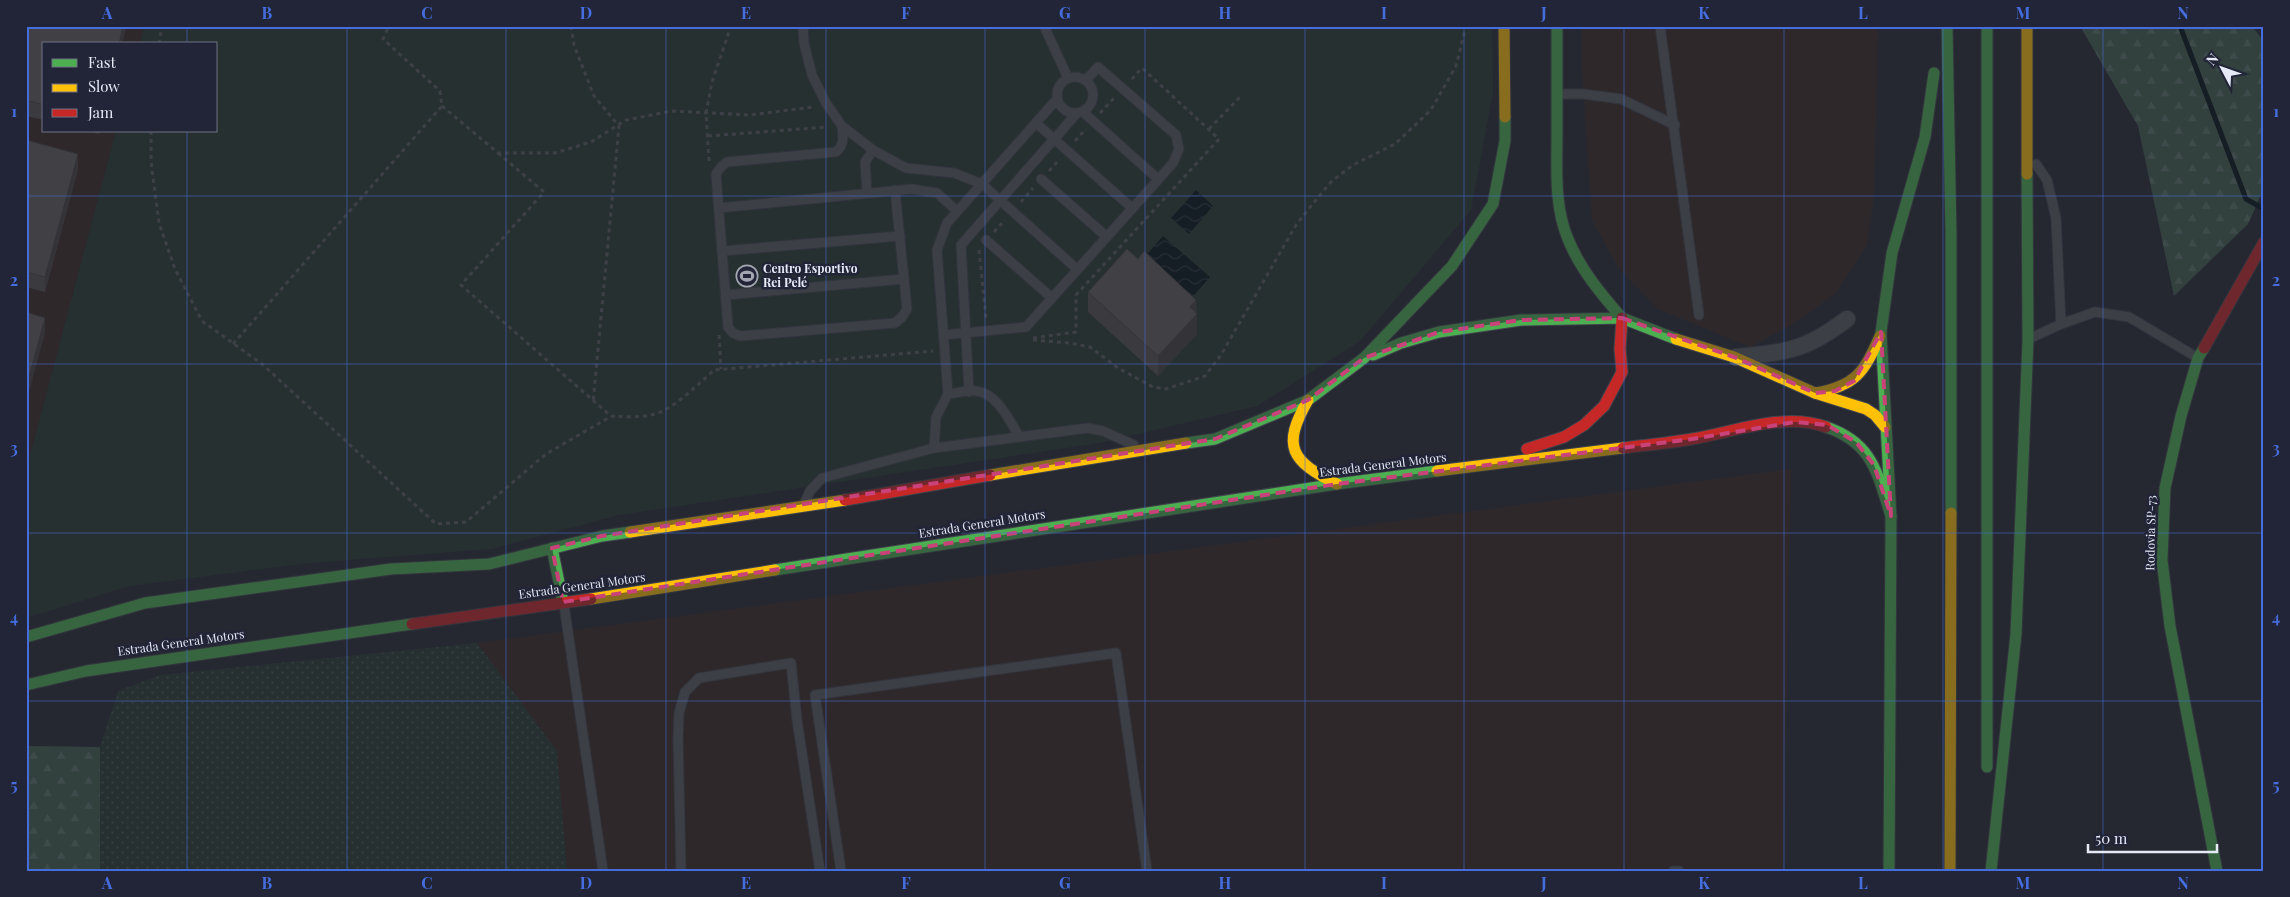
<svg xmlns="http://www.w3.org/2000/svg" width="2290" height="897" font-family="'Playfair Display',serif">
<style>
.industrial{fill:#382923}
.grass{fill:url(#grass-dots)}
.forest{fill:url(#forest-firs)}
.garden{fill:#283b31}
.water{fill:url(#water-waves)}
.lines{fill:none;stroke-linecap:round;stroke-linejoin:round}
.stream{stroke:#031217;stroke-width:5}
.lane-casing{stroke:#42444d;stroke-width:11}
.street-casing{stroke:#42444d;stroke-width:18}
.fast-casing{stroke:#42444d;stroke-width:13}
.slow-casing{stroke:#42444d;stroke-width:13}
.jam-casing{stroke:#42444d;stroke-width:13}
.path{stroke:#595e62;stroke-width:3;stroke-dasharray:4 4;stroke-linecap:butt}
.lane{stroke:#585e61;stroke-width:9}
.street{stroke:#585e61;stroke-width:16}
.fast{stroke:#4caf50;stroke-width:11}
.slow{stroke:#ffc107;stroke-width:11}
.jam{stroke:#c62828;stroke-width:11}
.wall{fill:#545150}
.shaded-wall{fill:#454241}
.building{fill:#625e5d;stroke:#454241}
.marked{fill:none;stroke:#c9427a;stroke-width:4;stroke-dasharray:10 6;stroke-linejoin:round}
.grid{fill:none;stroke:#456dde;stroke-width:1;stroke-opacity:0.55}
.labels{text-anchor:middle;stroke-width:5;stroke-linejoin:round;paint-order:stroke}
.poi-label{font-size:12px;font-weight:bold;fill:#e6e9f6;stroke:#212537;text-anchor:start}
.street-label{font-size:12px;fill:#e6e9f6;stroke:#212537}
.neatline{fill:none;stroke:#456dde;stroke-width:2}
.grid-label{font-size:16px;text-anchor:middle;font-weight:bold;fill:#456dde}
</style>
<defs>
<pattern id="grass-dots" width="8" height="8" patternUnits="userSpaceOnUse" patternTransform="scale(1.25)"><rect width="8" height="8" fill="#283b31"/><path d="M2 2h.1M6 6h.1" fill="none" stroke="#47574f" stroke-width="1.8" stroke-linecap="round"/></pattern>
<pattern id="forest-firs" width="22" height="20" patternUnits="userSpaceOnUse" patternTransform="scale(1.25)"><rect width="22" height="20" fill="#405f4f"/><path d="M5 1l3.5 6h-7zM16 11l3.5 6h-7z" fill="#5c7669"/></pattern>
<pattern id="water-waves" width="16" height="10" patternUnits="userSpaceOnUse" patternTransform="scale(1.25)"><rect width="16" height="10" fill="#031217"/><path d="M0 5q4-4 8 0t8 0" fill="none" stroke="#283439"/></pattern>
</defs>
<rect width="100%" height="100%" fill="#262832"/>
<!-- industrial -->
<g class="industrial">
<polygon points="26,26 144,26 140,44 44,44 44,131 116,131 26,471"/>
<polygon points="1582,26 1878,26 1874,195 1867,245 1836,293 1793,324 1750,347 1658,309 1617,266 1592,220 1582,70"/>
<polygon points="1791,469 1783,871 567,871 556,751 477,643"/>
</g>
<!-- grass -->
<polygon class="grass" points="477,643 557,751 567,871 100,871 100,747 118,691 160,675"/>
<!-- forest -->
<g class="forest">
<polygon points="2080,26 2252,26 2264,42 2264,188 2248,224 2174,296 2138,126"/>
<polygon points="26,746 100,747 100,871 26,871"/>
</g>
<!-- garden -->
<polygon class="garden" points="144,26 1492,26 1493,93 1471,210 1360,341 1257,406 1099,443 619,515 491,549 309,563 129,586 26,618 26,471 116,131 216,131 216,44 140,44"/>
<!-- water -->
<g class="water">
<polygon points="1196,190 1213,206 1189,234 1171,218"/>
<polygon points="1163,236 1210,277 1188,302 1142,260"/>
</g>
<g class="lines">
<!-- stream -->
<polyline class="stream" points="2180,26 2246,199 2264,209"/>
<!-- lane casing -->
<g class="lane-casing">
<g id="lane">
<polyline points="803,26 804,43 812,75 826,103 842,126 873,150 906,168 954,173 982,184 1077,269"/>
<polyline points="1044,26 1068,78"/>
<polyline points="1660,26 1699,315"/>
<circle cx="1075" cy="95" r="18"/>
<polyline points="1558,94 1583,94 1621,99 1675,125"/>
<polyline points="1083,112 1158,179"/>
<polyline points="1036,123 1132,208"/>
<path d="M 842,126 C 843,137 845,144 836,152 L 727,162 L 721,167 L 716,174 L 728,327 L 733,333 L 740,336 L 895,323 L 902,317 L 907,309 L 895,190"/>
<polyline points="2036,164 2047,180 2056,218 2061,324"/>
<polyline points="1041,179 1107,237"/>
<polyline points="867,193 865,162 873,150"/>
<polyline points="719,208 912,189 937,193 957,211"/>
<polyline points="986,240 1052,298"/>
<polyline points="722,251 900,236"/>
<polyline points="726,295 904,279"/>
<polyline points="944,335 1026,327 1173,163 1179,149 1176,135 1098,67 1086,80"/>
<polyline points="2033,337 2061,324 2095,312 2129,317 2198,358"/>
<polyline points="969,392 961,245 1077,113"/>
<polyline points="948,394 937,250 947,223 1057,99"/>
<path d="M 934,448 L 936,417 L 948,394 C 957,393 967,390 976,391 C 997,393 1009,420 1019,436"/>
<polyline points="804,504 810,491 822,478 934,448 1088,428 1103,431 1134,445"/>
<polyline points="564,605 603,871"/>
<polyline points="681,871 678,738 679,713 685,692 699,678 791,663 797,720 820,871"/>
<polyline points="841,871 815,695 1116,653 1147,871"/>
<polyline points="1673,871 1679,871"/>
</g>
</g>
<!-- street casing -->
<g class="street-casing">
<path id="street" d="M 1736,357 C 1787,352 1805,351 1847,319"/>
</g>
<!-- fast casing -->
<g class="fast-casing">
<g id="fast">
<path d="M 1557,26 C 1557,62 1557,98 1557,133 C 1557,169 1554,206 1568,239 C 1580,269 1601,294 1622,318"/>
<polyline points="1947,26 1951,236 1951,513"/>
<polyline points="1987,26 1987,767"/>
<polyline points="1881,332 1891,516 1889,871"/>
<polyline points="1881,332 1892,253 1925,137 1934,73"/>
<polyline points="2204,348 2198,358 2181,416 2165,488 2162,560 2170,626 2217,871"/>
<polyline points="1373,355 1401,343 1439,332 1521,320 1622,318 1676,339"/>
<path d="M 1826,427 C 1873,443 1877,473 1891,516"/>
<polyline points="1186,443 1215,439 1308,400 1364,358 1452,266 1493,204 1505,141 1505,117"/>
<polyline points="552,548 563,602"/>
<polyline points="775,570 1337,484 1437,471"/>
<polyline points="26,637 145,603 391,569 489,564 602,536 630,532"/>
<polyline points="26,685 86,671 412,624"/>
<polyline points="1991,871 2016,634 2028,340 2027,174"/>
</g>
</g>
<!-- slow casing -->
<g class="slow-casing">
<g id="slow">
<polyline points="1504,26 1505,117"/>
<polyline points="2027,26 2027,174"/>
<polyline points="1676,339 1734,357 1815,393 1866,409 1875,415 1885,427"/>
<path d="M 1815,393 C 1856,386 1864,372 1880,336"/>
<path d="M 1308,400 C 1281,447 1291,461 1337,484"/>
<polyline points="1437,471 1623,448"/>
<polyline points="990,475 1186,443"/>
<polyline points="630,532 845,500"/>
<polyline points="591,599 775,570"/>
<polyline points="1950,871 1951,513"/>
</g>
</g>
<!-- jam casing -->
<g class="jam-casing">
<g id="jam">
<polyline points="2204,348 2264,242"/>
<path d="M 1623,448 C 1646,445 1670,443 1692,439 C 1735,432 1783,412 1826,427"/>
<polyline points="1527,449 1564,437 1584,425 1604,406 1622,372 1620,349 1622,318"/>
<polyline points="845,500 990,475"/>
<polyline points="412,624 591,599"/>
</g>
</g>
<!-- path -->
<g class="path">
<polyline points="571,26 574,45 594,96 619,126 593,403"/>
<polyline points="159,44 162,26"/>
<polyline points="442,106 498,153 555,153 591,142 626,120 672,111 749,115 814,107"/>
<polyline points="1100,113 1115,97"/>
<polyline points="1209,129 1240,97"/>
<polyline points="151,131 151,162 159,223 175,269 202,321 262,364 436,524 466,522 546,454 610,417"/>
<polyline points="708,136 827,127"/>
<polyline points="1075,141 1086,129"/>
<path d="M 498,153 L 544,192 L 461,285 L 611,416 C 626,417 643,418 658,413 C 675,407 700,383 714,370 L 933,351"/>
<polyline points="709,161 706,113 712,82 731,26"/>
<polyline points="1049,171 1060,159"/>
<polyline points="1021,202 1033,188"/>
<polyline points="994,232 1005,220"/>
<polyline points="979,250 986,318"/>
<polyline points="719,335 721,369"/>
<polyline points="1033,338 1076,332 1076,295 1219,139 1142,68 1131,80"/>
<polyline points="1033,340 1070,343 1090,347 1118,368 1153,387 1166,389 1205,376 1221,355 1296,225 1324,190 1332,181 1353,165 1395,144 1431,110 1456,66 1466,26"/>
<polyline points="233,344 442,106 440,91 383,39 389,26"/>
</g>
<!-- lane -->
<use href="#lane" class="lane"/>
<!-- street -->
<use href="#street" class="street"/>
<!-- fast -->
<use href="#fast" class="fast"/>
<!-- slow -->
<use href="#slow" class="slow"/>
<!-- jam -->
<use href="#jam" class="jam"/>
</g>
<!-- wall -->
<g class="wall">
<polygon points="26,26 44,44 44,120 26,116"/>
<polygon points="88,131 100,131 99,134"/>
<polygon points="26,140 78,169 45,292 26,287"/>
<polygon points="1138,259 1196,300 1197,334 1158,376 1088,312 1088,292"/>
</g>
<!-- shaded-wall -->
<g class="shaded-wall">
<polygon points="123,26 127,26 122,44 119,44"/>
<polygon points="78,154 78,169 45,292 45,277"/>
<polygon points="1196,300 1197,334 1158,376 1158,356 1190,307"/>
<polygon points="45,318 45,333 26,403 26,388"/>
</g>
<!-- building -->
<g class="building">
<polygon points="26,26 123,26 119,44 44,44 44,105 26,100"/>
<polygon points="26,140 78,154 45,277 26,272"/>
<polygon points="1127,249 1138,259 1144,251 1196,300 1190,307 1197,314 1158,356 1088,292"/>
<polygon points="26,312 45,318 26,388"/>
<polygon points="1672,869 1672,871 1661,871"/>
</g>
<!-- marked area -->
<path d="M0 0H2290V897H0ZM 1622,318 L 1734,357 L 1815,393 L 1835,391 L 1854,381 L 1881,332 L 1891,516 L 1874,465 L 1856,442 L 1827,425 L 1795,422 L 1692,439 L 1337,484 L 563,602 L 552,548 L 602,536 L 1215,439 L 1308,400 L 1364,358 L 1439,332 L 1521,320 Z" fill="#262832" fill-opacity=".55" fill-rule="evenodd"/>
<path class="marked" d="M 1622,318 L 1734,357 L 1815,393 L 1835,391 L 1854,381 L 1881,332 L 1891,516 L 1874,465 L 1856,442 L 1827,425 L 1795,422 L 1692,439 L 1337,484 L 563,602 L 552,548 L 602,536 L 1215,439 L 1308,400 L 1364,358 L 1439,332 L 1521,320 Z"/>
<!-- grid -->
<path class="grid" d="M 187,26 L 187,44M 347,26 L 347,871M 506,26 L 506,871M 666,26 L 666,871M 826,26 L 826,871M 985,26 L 985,871M 1145,26 L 1145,871M 1305,26 L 1305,871M 1464,26 L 1464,871M 1624,26 L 1624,871M 1784,26 L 1784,871M 1943,26 L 1943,871M 2103,26 L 2103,871M 187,131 L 187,871M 26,196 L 2264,196M 26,364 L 2264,364M 26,533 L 2264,533M 26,701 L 2264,701"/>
<!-- icons -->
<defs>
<g id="stadium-ring" transform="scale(1.125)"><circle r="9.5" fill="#212537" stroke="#a3a5b1" stroke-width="1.5"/><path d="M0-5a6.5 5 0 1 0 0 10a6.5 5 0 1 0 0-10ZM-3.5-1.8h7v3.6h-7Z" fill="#a3a5b1"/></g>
</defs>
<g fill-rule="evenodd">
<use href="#stadium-ring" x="747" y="276"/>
</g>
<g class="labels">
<!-- poi labels -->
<g class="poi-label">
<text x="763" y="273">Centro Esportivo<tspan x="763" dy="14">Rei Pelé</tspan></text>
</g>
<!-- street labels -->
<g class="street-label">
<text transform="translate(1383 465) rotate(-7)" y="4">Estrada General Motors</text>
<text transform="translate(982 524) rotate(-9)" y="4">Estrada General Motors</text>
<text transform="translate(2151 533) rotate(-89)" y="4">Rodovia SP-73</text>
<text transform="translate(582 586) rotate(-8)" y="4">Estrada General Motors</text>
<text transform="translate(181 643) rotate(-8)" y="4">Estrada General Motors</text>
</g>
</g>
<!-- border -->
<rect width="2290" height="897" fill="none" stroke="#212537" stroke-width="55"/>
<!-- legend -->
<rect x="42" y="42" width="175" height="90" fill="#212537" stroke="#707383"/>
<rect x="52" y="59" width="25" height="8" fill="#4caf50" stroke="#707383"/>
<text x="88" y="68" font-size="15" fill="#e6e9f6">Fast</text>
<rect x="52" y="84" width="25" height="8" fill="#ffc107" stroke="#707383"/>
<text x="88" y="92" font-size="15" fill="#e6e9f6">Slow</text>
<rect x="52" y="109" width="25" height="8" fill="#c62828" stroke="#707383"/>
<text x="88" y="118" font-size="15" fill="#e6e9f6">Jam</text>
<!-- north arrow -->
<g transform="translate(2222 68) rotate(311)" stroke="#212537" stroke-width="4" paint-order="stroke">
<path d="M0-4L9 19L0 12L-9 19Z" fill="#e6e9f6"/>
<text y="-8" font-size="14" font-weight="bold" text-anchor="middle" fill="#e6e9f6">N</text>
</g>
<!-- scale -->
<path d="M2088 844v8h129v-8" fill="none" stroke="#e6e9f6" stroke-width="2.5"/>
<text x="2095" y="844" font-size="15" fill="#e6e9f6" stroke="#212537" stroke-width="4" paint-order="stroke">50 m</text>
<rect x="28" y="28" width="2234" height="842" class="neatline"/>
<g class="grid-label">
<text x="107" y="19">A</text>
<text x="267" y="19">B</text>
<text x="427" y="19">C</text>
<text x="586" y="19">D</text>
<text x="746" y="19">E</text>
<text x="906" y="19">F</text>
<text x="1065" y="19">G</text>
<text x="1225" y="19">H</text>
<text x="1384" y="19">I</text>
<text x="1544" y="19">J</text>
<text x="1704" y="19">K</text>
<text x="1863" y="19">L</text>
<text x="2023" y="19">M</text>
<text x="2183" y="19">N</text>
<text x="14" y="117">1</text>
<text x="2276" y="117">1</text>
<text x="14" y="286">2</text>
<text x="2276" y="286">2</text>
<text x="14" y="454">3</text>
<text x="2276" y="454">3</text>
<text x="14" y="623">4</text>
<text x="2276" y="623">4</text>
<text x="14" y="791">5</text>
<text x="2276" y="791">5</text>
<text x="107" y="889">A</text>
<text x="267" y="889">B</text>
<text x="427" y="889">C</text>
<text x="586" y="889">D</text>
<text x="746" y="889">E</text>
<text x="906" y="889">F</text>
<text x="1065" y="889">G</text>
<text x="1225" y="889">H</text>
<text x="1384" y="889">I</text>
<text x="1544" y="889">J</text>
<text x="1704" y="889">K</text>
<text x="1863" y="889">L</text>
<text x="2023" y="889">M</text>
<text x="2183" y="889">N</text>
</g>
</svg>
